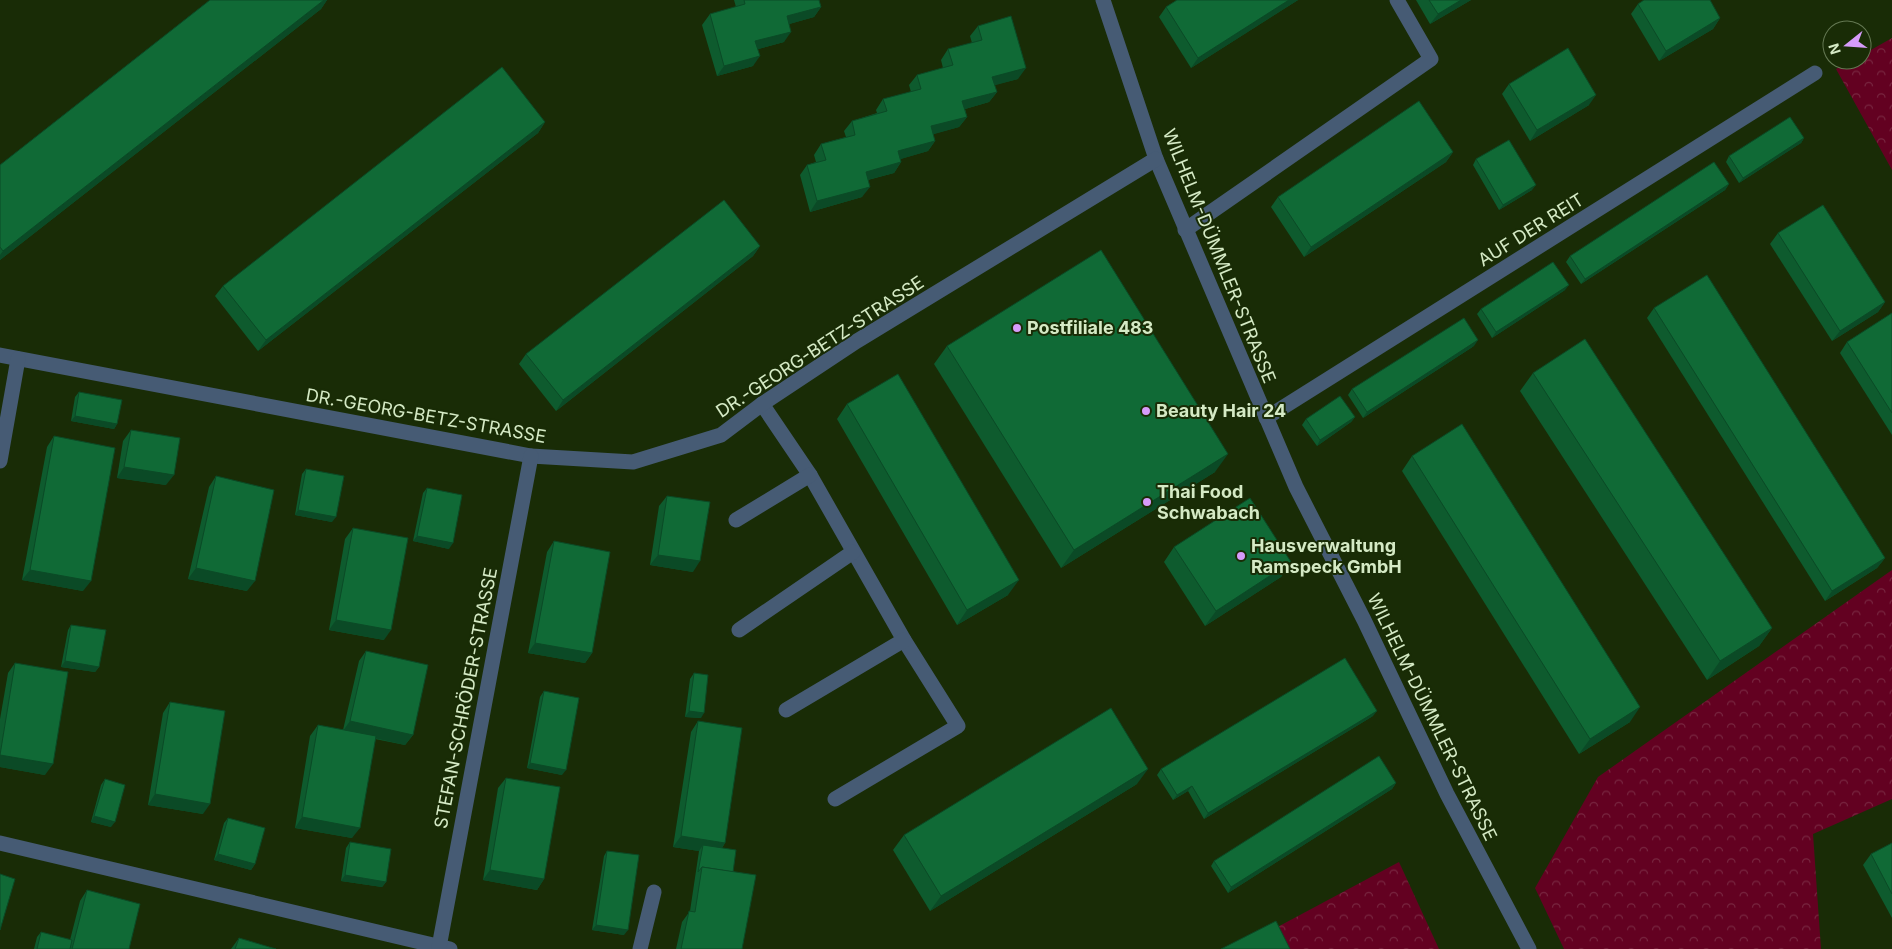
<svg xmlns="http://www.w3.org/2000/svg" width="1892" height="949" font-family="Inter,sans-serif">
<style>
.forest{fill:url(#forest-crowns)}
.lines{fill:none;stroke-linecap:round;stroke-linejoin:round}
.lane{stroke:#465b74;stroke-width:15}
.street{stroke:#465b74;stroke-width:15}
.wall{fill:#0e5b2e}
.shaded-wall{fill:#0b4a26}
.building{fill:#106a36;stroke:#0b4a26}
.poi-dot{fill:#d69bfa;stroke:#192c06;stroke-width:2}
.labels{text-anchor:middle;stroke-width:4;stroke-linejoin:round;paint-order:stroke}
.street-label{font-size:18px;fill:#d5eac5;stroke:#192c06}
.poi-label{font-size:18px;font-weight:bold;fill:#d5eac5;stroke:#192c06;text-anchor:start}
</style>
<defs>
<pattern id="forest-crowns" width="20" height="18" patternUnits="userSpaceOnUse" patternTransform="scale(1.25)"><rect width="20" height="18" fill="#630121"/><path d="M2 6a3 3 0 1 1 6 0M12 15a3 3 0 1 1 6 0" fill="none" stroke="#782640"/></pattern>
</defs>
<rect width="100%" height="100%" fill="#192c06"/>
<!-- forest -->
<g class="forest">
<polygon points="1892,38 1892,170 1836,69 1852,60 1862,60 1862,55"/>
<polygon points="1892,570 1892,799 1813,834 1821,949 1564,949 1535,888 1598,777"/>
<polygon points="1399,862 1439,949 1280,949 1270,931"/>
</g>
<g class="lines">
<!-- lane -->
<g class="lane">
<polyline points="1185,230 1431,59 1397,0"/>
<polyline points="762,404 810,475 904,640 958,726 835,799"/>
<polyline points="1266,418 1815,73"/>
<polyline points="736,520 810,475"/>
<polyline points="739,630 853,552"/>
<polyline points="786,710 904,640"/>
</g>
<!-- street -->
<g class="street">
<polyline points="1103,0 1156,159 1296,487 1364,620 1447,794 1529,949"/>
<polyline points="0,355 531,456 633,462 721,435 762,404 857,341 1156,159"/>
<polyline points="0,461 18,359"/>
<polyline points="0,843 450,949"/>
<polyline points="439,947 531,456"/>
<polyline points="640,949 654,892"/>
</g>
</g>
<!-- wall -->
<g class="wall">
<polygon points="210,0 327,0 321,9 0,260 0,165"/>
<polygon points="734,0 820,0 819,0 821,7 814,17 789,24 784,42 758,49 753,66 717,76 702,25 710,14 736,7"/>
<polygon points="1177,0 1298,0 1191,68 1159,17 1166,7"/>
<polygon points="1416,0 1471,0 1430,24"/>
<polygon points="1638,4 1720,18 1713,29 1659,61 1631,14"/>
<polygon points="978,26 1018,79 994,85 997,92 989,102 965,109 967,117 959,127 933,134 935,141 928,151 900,159 901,162 894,173 868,180 862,197 810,212 800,175 807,165 816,162 814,155 821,144 846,137 844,131 852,121 877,113 876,110 883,99 911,92 909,85 917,75 943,68 941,60 948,49 972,43 970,36"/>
<polygon points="1509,84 1589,105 1530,141 1502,94"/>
<polygon points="545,122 538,133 258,351 215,296 223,286"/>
<polygon points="1804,138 1801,143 1739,183 1726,162 1729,156"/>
<polygon points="1453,152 1446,162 1304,257 1271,207 1278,197"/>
<polygon points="1476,159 1532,190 1499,210 1473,165"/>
<polygon points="1729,184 1725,190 1581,284 1566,262 1570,256"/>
<polygon points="1778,233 1885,302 1878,312 1832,341 1770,244"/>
<polygon points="760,246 753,256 556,411 519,364 526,354"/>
<polygon points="1565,290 1492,338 1477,314 1481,309"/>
<polygon points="1654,308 1885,558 1877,568 1825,601 1647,318"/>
<polygon points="1892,313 1892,435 1840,353 1847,342"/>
<polygon points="947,346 1215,472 1061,568 934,364"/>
<polygon points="1474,346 1363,418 1348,395 1352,389"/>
<polygon points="1533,373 1772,628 1759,646 1707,680 1520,391"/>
<polygon points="79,392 117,424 114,429 71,421 75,397"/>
<polygon points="847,404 1008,595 957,625 837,419"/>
<polygon points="1355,417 1351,422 1317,446 1302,425 1306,419"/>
<polygon points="131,430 166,485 117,478 123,441"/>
<polygon points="54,436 83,591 22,580 47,447"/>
<polygon points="1412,456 1630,722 1579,754 1402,471"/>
<polygon points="306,469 332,522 295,515 302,474"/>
<polygon points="216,476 247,591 188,579 209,487"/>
<polygon points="427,488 449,549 413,541 423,493"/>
<polygon points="667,496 693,572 650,565 659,506"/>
<polygon points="353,528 384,640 329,630 345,539"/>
<polygon points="554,541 592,653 585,663 528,653 547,552"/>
<polygon points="1174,547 1291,562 1281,577 1205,626 1164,562"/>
<polygon points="71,625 99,667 95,672 61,667 68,630"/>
<polygon points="366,651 413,735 405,745 375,739 352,838 295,828 310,736 318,725 343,730 359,661"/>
<polygon points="15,663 45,775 0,767 0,719 8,673"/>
<polygon points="694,673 701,718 685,717 690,679"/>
<polygon points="544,691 562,775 527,768 540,697"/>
<polygon points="170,702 203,814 148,805 163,713"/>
<polygon points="1373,716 1204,819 1188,791 1173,800 1157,775 1161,769"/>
<polygon points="698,721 725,843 722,848 733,872 742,949 676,949 682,922 690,911 699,851 673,847 691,732"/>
<polygon points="506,778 544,879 537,890 483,880 498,788"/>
<polygon points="105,779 111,827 91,822 101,785"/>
<polygon points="1396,783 1392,789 1228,893 1211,866 1214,861"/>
<polygon points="1137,784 930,911 893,850 904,835"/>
<polygon points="228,818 255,864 251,870 214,860 224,823"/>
<polygon points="350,842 386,882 382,887 341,881 346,848"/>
<polygon points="1892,843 1892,918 1863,865 1871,854"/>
<polygon points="607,851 624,935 592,930 604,856"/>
<polygon points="87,890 129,949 34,949 37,937 41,932 70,940 80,901"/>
<polygon points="239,938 276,949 231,949"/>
</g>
<!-- shaded-wall -->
<g class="shaded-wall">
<polygon points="324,0 327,0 321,9 0,260 0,255 3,251"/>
<polygon points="1289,0 1298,0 1191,68 1198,58"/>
<polygon points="1461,0 1471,0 1430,24 1438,14"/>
<polygon points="821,7 814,17 779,27 787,16"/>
<polygon points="1720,18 1713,29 1659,61 1666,51"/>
<polygon points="791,32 784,42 748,52 755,41"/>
<polygon points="760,56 753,66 717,76 724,66"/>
<polygon points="1026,68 1018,79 985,88 992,77"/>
<polygon points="997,92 989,102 955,112 962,101"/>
<polygon points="1596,95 1589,105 1530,141 1537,130"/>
<polygon points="967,117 959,127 924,137 931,126"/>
<polygon points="545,122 538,133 258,351 266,340"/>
<polygon points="1804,138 1801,143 1739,183 1743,178"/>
<polygon points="935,141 928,151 891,162 898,151"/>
<polygon points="1453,152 1446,162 1304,257 1311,247"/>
<polygon points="901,162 894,173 859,182 866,172"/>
<polygon points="1729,184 1725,190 1581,284 1585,279"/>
<polygon points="1536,185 1532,190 1499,210 1503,205"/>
<polygon points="870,187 862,197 810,212 817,201"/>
<polygon points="760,246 753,256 556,411 563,400"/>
<polygon points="1569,285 1565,290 1492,338 1496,332"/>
<polygon points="1885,302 1878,312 1832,341 1840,331"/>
<polygon points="1478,340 1474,346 1363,418 1367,412"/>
<polygon points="75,416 117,424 114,429 71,421"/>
<polygon points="1355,417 1351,422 1317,446 1320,440"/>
<polygon points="1228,454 1215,472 1061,568 1074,550"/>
<polygon points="124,467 174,475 166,485 117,478"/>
<polygon points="298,510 336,517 332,522 295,515"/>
<polygon points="417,536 453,543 449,549 413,541"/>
<polygon points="658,555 700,561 693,572 650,565"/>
<polygon points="1885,558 1877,568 1825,601 1832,591"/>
<polygon points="1291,562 1281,577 1205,626 1216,611"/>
<polygon points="196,568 255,581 247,591 188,579"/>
<polygon points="30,570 91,581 83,591 22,580"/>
<polygon points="1019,580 1008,595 957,625 967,610"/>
<polygon points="336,620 391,630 384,640 329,630"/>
<polygon points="1772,628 1759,646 1707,680 1720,661"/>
<polygon points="535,643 592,653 585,663 528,653"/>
<polygon points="65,661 99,667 95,672 61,667"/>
<polygon points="1640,707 1630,722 1579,754 1590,739"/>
<polygon points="689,711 704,713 701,718 685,717"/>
<polygon points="1377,711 1373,716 1204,819 1208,813"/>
<polygon points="350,721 413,735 405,745 343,731"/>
<polygon points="0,755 53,764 45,775 0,767"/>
<polygon points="530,763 566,770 562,775 527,768"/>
<polygon points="1148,769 1137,784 930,911 941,896"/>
<polygon points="1396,783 1392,789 1228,893 1231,887"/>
<polygon points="1192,786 1188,791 1173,800 1177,795"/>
<polygon points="155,794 210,804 203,814 148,805"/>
<polygon points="94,816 115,822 111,827 91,822"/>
<polygon points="302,817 360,828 352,838 295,828"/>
<polygon points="681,836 725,843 718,854 703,845 699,851 673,847"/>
<polygon points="218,854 255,864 251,870 214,860"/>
<polygon points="490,870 544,879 537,890 483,880"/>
<polygon points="345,875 386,882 382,887 341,881"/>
<polygon points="596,925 628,930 624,935 592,930"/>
</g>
<!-- building -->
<g class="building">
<polygon points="210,0 324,0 3,251 0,247 0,165"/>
<polygon points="744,0 819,0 821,7 787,16 791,32 755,41 760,56 724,66 710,14 745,4"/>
<polygon points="1177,0 1289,0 1198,58 1166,7"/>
<polygon points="1429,0 1461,0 1438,14"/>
<polygon points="1644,0 1710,0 1720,18 1666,51 1638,4"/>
<polygon points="1011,16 1026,68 992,77 997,92 962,101 967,117 931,126 935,141 898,151 901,162 866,172 870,187 817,201 807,165 826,160 821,144 855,135 852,121 887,111 883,99 921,89 917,75 953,65 948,49 982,40 978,26"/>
<polygon points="1568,48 1596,95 1537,130 1509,84"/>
<polygon points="502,67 545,122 266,340 223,286"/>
<polygon points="1419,101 1453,152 1311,247 1278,197"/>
<polygon points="1790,117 1804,138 1743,178 1729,156"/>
<polygon points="1509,140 1536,185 1503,205 1476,159"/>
<polygon points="1714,162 1729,184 1585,279 1570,256"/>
<polygon points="724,200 760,246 563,400 526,354"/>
<polygon points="1823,205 1885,302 1840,331 1778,233"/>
<polygon points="1101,250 1228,454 1074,550 947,346"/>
<polygon points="1553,262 1569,285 1496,332 1481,309"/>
<polygon points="1707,275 1885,558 1832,591 1654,308"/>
<polygon points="1892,313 1892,413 1847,342"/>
<polygon points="1464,318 1478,340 1367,412 1352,389"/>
<polygon points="1585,339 1772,628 1720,661 1533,373"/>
<polygon points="898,374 1019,580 967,610 847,404"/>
<polygon points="79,392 122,400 117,424 75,416"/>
<polygon points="1340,396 1355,417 1320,440 1306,419"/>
<polygon points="1462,424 1640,707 1590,739 1412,456"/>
<polygon points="131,430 180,438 174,475 124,467"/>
<polygon points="54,436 115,448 91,581 30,570"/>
<polygon points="306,469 344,476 336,517 298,510"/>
<polygon points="216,476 274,490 255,581 196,568"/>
<polygon points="427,488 462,495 453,543 417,536"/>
<polygon points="667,496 710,502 700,561 658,555"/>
<polygon points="1250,498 1291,562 1216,611 1174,547"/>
<polygon points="353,528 408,538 391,630 336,620"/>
<polygon points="554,541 610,552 592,653 535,643"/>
<polygon points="71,625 106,630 99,667 65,661"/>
<polygon points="366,651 428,665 413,735 350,721"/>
<polygon points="1345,658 1377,711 1208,813 1192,786 1177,795 1161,769"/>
<polygon points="15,663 68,672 53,764 0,755"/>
<polygon points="694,673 708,675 704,713 689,711"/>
<polygon points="544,691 579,698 566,770 530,763"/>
<polygon points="170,702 225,711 210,804 155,794"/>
<polygon points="1111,708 1148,769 941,896 904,835"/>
<polygon points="698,721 742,728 725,843 681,836"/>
<polygon points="318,725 376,736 360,828 302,817"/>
<polygon points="1379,756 1396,783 1231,887 1214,861"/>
<polygon points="506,778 560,787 544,879 490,870"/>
<polygon points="105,779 125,785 115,822 94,816"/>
<polygon points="228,818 265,828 255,864 218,854"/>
<polygon points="350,842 391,849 386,882 345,875"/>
<polygon points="1892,843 1892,894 1871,854"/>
<polygon points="703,845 736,850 733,872 702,867 698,872"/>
<polygon points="607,851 639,855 628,930 596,925"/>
<polygon points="702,867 756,875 742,949 681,949 689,911 695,912"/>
<polygon points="0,874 15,879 0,930"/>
<polygon points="87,890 140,904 129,949 72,949"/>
<polygon points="1276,921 1290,949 1221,949"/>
<polygon points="41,932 72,940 70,949 37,949"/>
<polygon points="239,938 276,949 235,949"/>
</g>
<!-- markers -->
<g class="poi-dot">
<circle cx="1017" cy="328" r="5"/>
<circle cx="1146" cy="411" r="5"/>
<circle cx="1147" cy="502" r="5"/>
<circle cx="1241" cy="556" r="5"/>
</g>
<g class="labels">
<!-- street labels -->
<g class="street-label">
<text transform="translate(1531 230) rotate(-32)" y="6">AUF DER REIT</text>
<text transform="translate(1219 256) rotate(68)" y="6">WILHELM-DÜMMLER-STRASSE</text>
<text transform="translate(820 347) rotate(-33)" y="6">DR.-GEORG-BETZ-STRASSE</text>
<text transform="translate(426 416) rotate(10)" y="6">DR.-GEORG-BETZ-STRASSE</text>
<text transform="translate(466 698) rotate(-79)" y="6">STEFAN-SCHRÖDER-STRASSE</text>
<text transform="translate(1432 717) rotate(64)" y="6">WILHELM-DÜMMLER-STRASSE</text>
</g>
<!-- poi labels -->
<g class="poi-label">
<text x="1027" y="334">Postfiliale 483</text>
<text x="1156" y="417">Beauty Hair 24</text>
<text x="1157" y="498">Thai Food<tspan x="1157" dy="21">Schwabach</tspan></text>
<text x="1251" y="552">Hausverwaltung<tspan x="1251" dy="21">Ramspeck GmbH</tspan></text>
</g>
</g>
<!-- north arrow -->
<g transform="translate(1847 45) rotate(253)"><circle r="24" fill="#192c06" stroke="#647852"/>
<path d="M0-4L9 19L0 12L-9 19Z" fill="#d69bfa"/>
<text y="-8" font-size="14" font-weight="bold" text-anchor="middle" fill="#d5eac5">N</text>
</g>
</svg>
